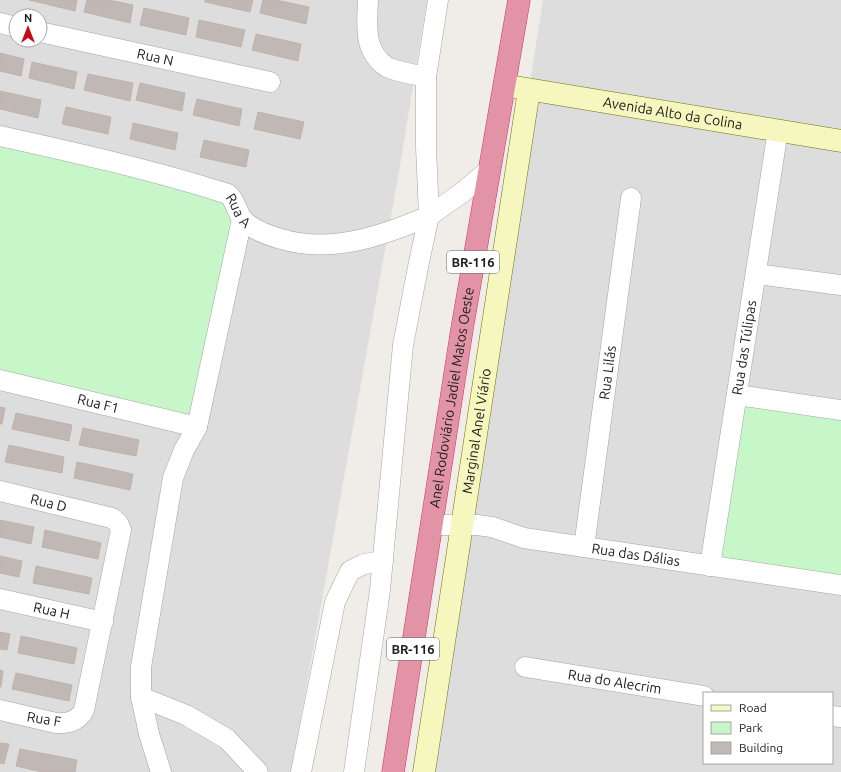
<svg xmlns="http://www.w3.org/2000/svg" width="841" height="772" font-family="Ubuntu,sans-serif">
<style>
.residential{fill:#dedddd;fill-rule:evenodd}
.park{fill:#c7f7c8}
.building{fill:#c0b8b4;stroke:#c1b3aa}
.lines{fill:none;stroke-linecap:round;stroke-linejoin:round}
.street-casing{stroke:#a4a4a4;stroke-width:21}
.secondary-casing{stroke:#6d730b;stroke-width:23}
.highway-casing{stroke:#d13170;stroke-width:23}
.street{stroke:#fff;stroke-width:20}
.secondary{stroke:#f6f6bf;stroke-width:22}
.highway{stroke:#e294a6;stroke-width:22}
.labels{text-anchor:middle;stroke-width:3;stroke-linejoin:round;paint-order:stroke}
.shield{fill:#fff;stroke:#636363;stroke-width:1}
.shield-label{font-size:13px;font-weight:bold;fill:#202020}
.street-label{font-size:14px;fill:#202020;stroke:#fff}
</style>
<rect width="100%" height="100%" fill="#f0ece7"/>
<!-- residential -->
<g class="residential">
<path d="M 0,0 L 427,0 L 399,172 L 291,772 L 0,772 ZM 16,16 L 40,16 L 40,40 L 16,40 Z"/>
<path d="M 543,0 L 841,0 L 841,772 L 422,772 ZM 704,693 L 832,693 L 832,763 L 704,763 Z"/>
</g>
<!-- park -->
<g class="park">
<polygon points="0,136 241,192 191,421 0,379"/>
<polygon points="737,395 841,410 841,585 710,566"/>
</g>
<!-- building -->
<g class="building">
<polygon points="29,0 77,0 75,11"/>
<polygon points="87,0 109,0 133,5 130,23 84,12"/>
<polygon points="205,0 253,0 250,12 205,2"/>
<polygon points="263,0 276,0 309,7 306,24 260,13"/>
<polygon points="144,8 189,18 186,35 140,25"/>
<polygon points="199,20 245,30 241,47 196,37"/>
<polygon points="256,34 301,44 298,61 252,50"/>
<polygon points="0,53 24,59 21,76 0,71"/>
<polygon points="32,62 77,72 74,89 29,78"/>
<polygon points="88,74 133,83 130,101 84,90"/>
<polygon points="140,83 185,93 182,111 136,100"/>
<polygon points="0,91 41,100 38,118 0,109"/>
<polygon points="197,99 242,109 239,126 193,115"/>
<polygon points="66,107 111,117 108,134 62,124"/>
<polygon points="258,112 304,122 300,139 254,129"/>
<polygon points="133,123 178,133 175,150 130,139"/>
<polygon points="204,140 249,150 246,167 200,157"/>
<polygon points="0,407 5,408 2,424 0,424"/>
<polygon points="16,413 72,425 69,441 12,429"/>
<polygon points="83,428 139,440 136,456 79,445"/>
<polygon points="9,445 64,457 62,473 5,462"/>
<polygon points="77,462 133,474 130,490 74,478"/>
<polygon points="0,520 34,527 31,544 0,537"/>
<polygon points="45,530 101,543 98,559 42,547"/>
<polygon points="0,556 22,561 19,577 0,573"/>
<polygon points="36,566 92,578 89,594 33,583"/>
<polygon points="0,632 10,634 7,650 0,649"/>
<polygon points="21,636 77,648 74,664 18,653"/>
<polygon points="0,670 3,671 1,687 0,687"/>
<polygon points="16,673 72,685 69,701 12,689"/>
<polygon points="0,743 9,744 4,764 0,763"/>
<polygon points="20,749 77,760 75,772 42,772 16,766"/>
</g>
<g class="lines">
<!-- street casing -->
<g class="street-casing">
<g id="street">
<path d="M 368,0 C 367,25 363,51 387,67 C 394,71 417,75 426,77"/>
<polyline points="0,23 16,27"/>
<path id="s1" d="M 40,32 L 270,82"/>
<path id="s2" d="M 0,136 C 77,153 153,170 228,194 C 235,200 236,209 241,217 C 243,221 249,225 252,227 C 261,233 271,236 281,239 C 332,254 382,236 429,216 L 426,147 L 426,77 L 438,0"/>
<polyline points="756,274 841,285"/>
<path id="s3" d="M 0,380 L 197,427"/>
<polyline points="737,395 841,410"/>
<path id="s4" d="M 0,491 L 112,518 L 118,523 L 121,530 L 84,710 C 78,721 69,724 56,723 L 0,710"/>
<path id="s5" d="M 432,525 L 477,525 L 492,527 L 524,538 L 841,585"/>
<path id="s6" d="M 584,547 L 631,198"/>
<path id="s7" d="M 710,566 L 778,130"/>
<path id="s8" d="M 0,599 L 103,622"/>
<path id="s9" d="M 525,667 L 704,696"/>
<polyline points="141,697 186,715 227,739 258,772"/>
<polyline points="832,716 841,717"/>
<polyline points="161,772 149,734 141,697 141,667 173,478 184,450 197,427 242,219"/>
<polyline points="301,772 335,602 350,571 364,564 383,561"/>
<polyline points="354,772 380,590 403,345 419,262 429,216 463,192 489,170"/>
</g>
</g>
<!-- secondary casing -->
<g class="secondary-casing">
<g id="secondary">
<path id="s10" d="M 515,87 L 841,141"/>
<path id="s11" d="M 424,772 L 529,90"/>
</g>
</g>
<!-- highway casing -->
<g class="highway-casing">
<g id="highway">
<path id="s12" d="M 393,772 L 462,329 L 519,0"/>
</g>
</g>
<!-- street -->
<use href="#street" class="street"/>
<!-- secondary -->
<use href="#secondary" class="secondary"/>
<!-- highway -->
<use href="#highway" class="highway"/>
</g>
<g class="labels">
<!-- shield labels -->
<g class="shield">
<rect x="447" y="251" width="52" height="22" rx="3"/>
<rect x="387" y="638" width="52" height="22" rx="3"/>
</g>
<g class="shield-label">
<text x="473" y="267">BR-116</text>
<text x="413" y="654">BR-116</text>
</g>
<!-- street labels -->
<g class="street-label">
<text dy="5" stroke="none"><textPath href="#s1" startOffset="118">Rua N</textPath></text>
<text dy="5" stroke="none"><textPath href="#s10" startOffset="160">Avenida Alto da Colina</textPath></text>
<text dy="5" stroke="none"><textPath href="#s2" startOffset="255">Rua A</textPath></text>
<text dy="5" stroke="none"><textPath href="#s7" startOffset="221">Rua das Túlipas</textPath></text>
<text dy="5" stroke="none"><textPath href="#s6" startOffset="176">Rua Lilás</textPath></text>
<text dy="5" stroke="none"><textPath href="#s12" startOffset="379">Anel Rodoviário Jadiel Matos Oeste</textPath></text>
<text dy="5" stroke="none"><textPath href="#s3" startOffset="101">Rua F1</textPath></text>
<text dy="5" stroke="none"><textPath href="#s11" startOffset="345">Marginal Anel Viário</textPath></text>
<text dy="5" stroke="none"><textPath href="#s4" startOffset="50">Rua D</textPath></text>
<text dy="5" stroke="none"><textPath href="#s5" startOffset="207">Rua das Dálias</textPath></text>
<text dy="5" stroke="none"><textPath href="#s8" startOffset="53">Rua H</textPath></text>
<text dy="5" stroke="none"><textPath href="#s9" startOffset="91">Rua do Alecrim</textPath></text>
<text transform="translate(44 719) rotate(9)" y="5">Rua F</text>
</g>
</g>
<!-- legend -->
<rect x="703" y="692" width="130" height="72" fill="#ffffff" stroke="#a6a6a6"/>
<rect x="711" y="705" width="20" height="6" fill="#f6f6bf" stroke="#a6a6a6"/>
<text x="739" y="712" font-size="12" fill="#202020">Road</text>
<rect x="711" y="722" width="20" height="12" fill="#c7f7c8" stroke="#a6a6a6"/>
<text x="739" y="732" font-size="12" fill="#202020">Park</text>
<rect x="711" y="742" width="20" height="12" fill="#c0b8b4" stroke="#a6a6a6"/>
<text x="739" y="752" font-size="12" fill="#202020">Building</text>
<!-- north arrow -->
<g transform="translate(28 28)"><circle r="19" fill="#ffffff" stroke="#a6a6a6"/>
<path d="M0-3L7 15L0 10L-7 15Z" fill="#c40c16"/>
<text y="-6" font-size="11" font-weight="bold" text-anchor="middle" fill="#202020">N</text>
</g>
</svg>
